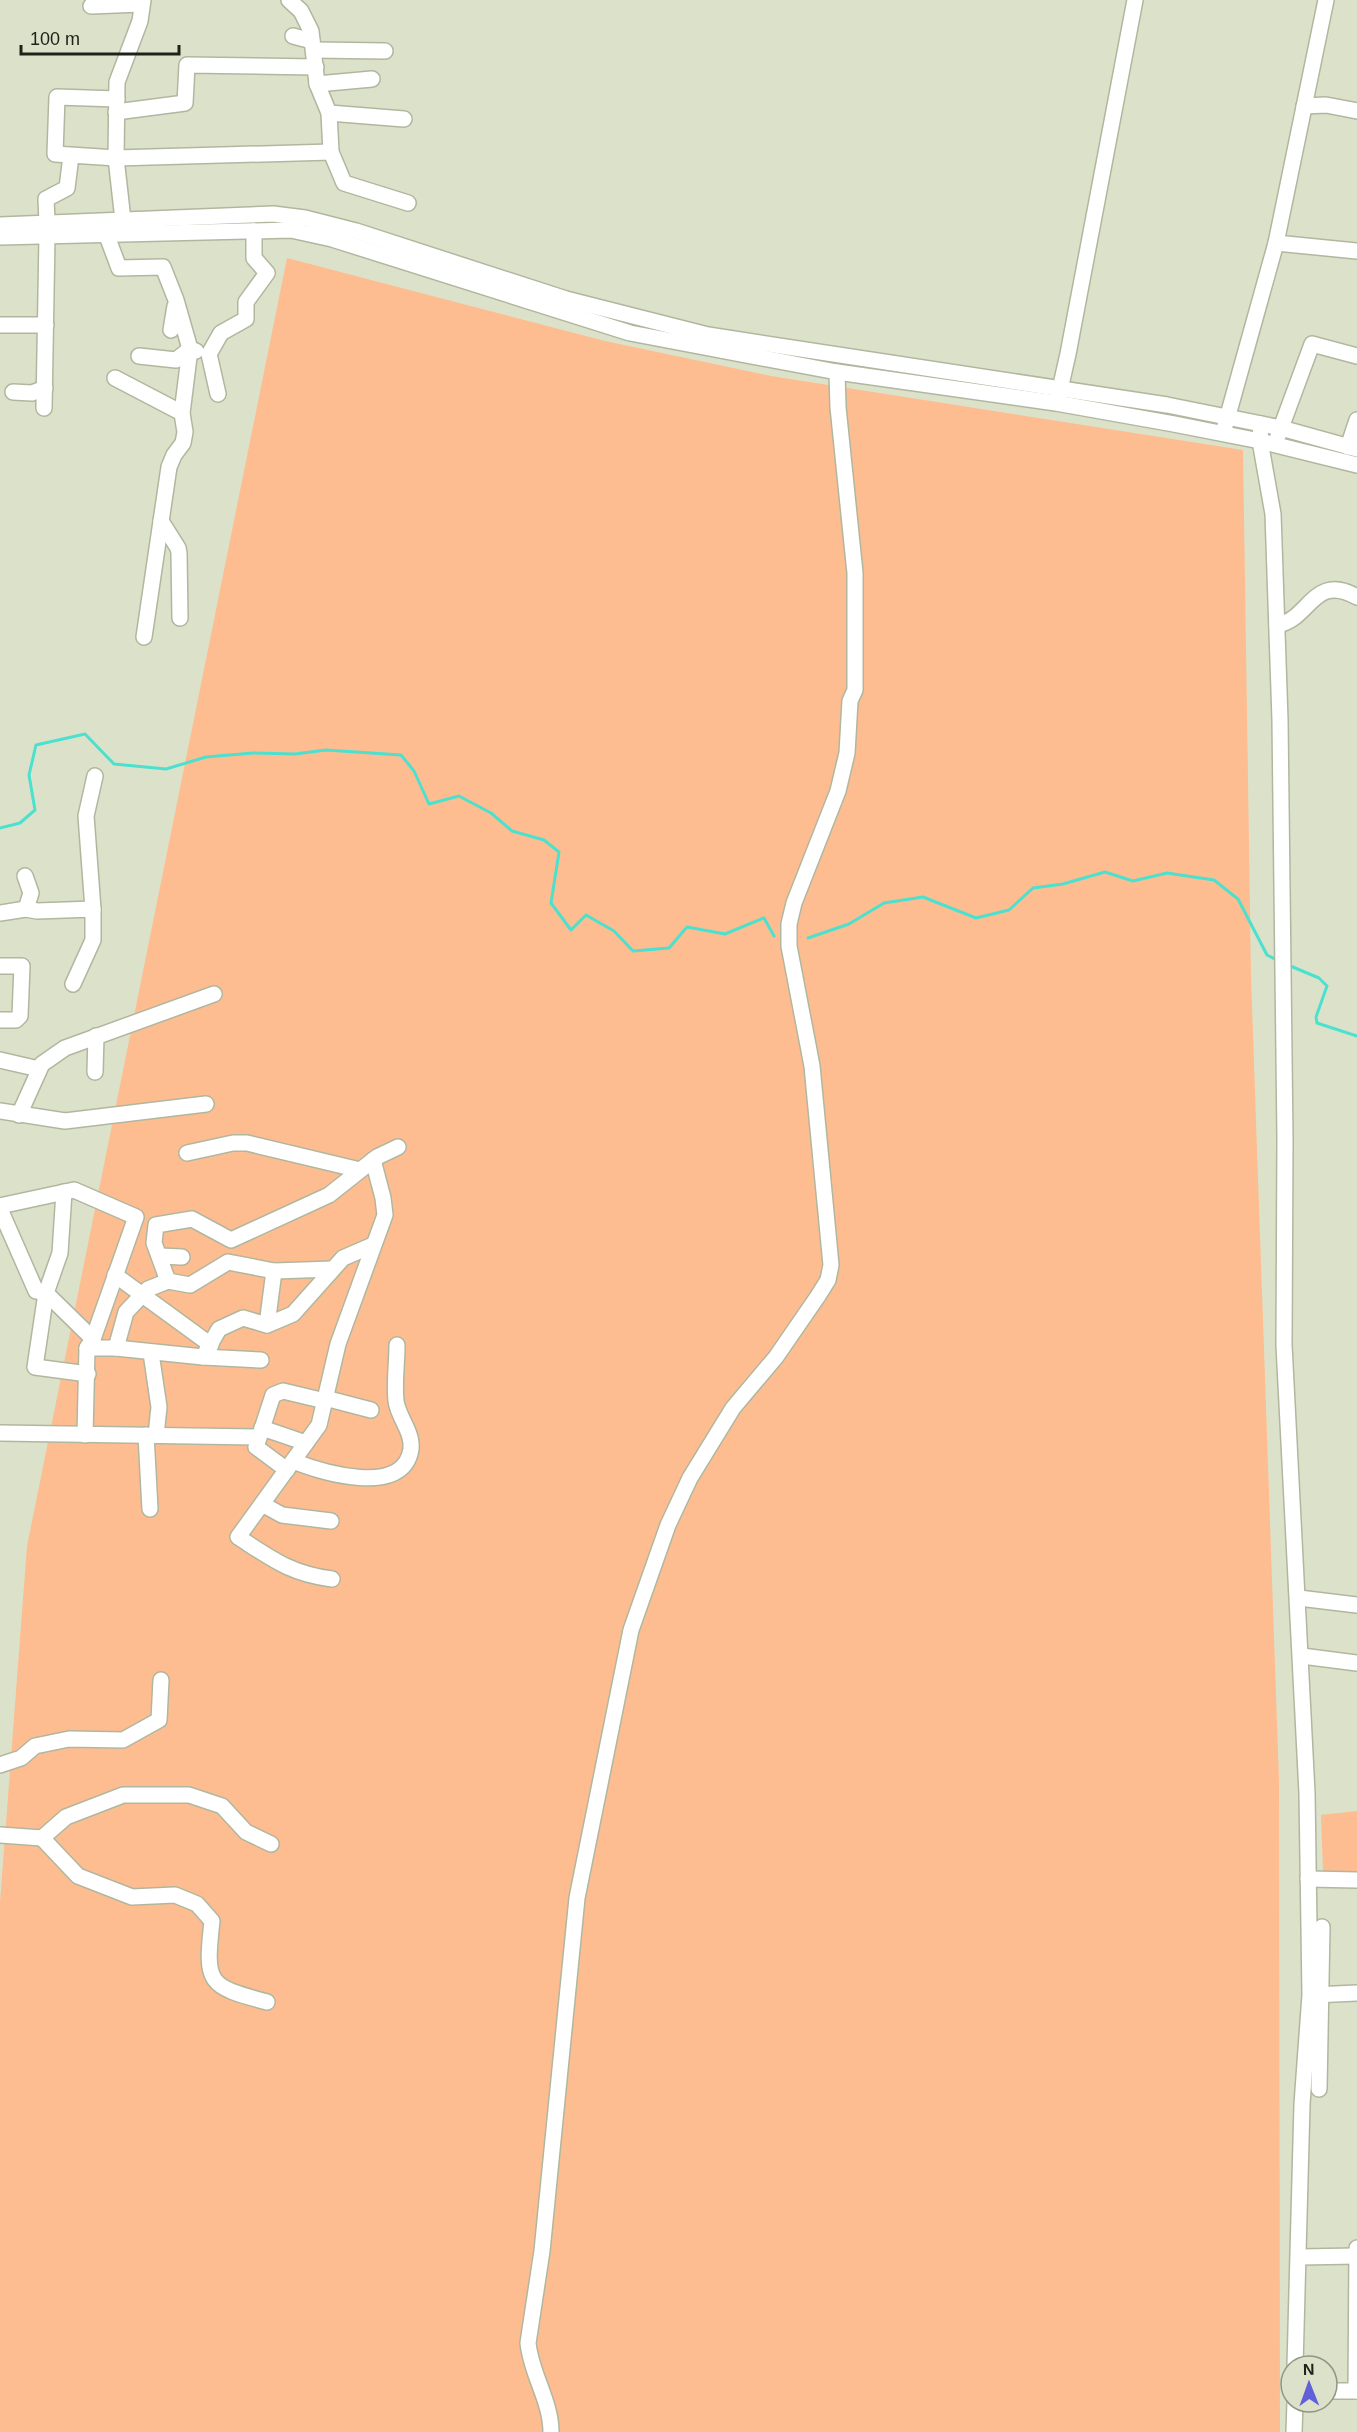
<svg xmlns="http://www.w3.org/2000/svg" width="1357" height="2432" font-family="Helvetica,sans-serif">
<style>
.green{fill:#febd91}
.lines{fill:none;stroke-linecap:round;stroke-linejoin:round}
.stream{stroke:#4be1ce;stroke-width:3}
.minor-casing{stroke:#b1b79f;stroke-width:18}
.minor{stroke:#fff;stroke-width:15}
</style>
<rect width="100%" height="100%" fill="#dce2ca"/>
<!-- green -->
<g class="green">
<polygon points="287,258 605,341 771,376 1243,450 1251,976 1279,1780 1280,2432 0,2432 0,1902 27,1546"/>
<polygon points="1357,1811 1357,1874 1323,1872 1321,1815"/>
</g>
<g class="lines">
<!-- stream -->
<g class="stream">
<polyline points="0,828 20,823 35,810 29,775 36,745 85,734 114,764 166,769 206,757 253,753 295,754 326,750 401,755 414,771 429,804 459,796 491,813 512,831 544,840 559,852 551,903 571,930 586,915 614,931 633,951 669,948 687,927 725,934 764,918 774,936"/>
<polyline points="808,938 849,924 884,903 923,897 976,918 1009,910 1033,888 1063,884 1105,872 1133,881 1167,873 1214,880 1238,899 1267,955 1277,960"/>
<polyline points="1288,965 1319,978 1327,986 1316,1017 1317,1023 1357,1036"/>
</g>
<!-- minor casing -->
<g class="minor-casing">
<g id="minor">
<polyline points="289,0 301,11 311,31 317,84 329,113 331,152 344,183 408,203"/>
<polyline points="91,6 141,4"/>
<polyline points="293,36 312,41"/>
<polyline points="314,50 385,51"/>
<polyline points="317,84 372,79"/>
<polyline points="117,99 57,97 55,154 116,158 331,152"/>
<polyline points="1304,106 1326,105 1357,111"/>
<polyline points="116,112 185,103 187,65 316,67"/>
<polyline points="329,113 404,119"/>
<polyline points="47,222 46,199 67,188 71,156"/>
<polyline points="0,225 273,214 305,218 356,231 566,299 708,335 1167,405 1281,428 1357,449"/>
<polyline points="124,229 116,158 117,82 140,21 143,0"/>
<polyline points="107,236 119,268 163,267 176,300 190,349 182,413 185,432 183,443 174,455 169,467 144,637"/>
<polyline points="0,237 291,230 332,239 630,333 837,372 1056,403 1174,424 1260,441 1357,465"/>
<polyline points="1276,243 1357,251"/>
<polyline points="0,325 46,325"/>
<polyline points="171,330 175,306"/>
<polyline points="139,356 176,360 190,349 196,351"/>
<polyline points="115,378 182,413"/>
<polyline points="13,392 32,393 45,388"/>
<polyline points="218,394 209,354 221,333 246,319 246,302 267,273 254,258 254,231"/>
<polyline points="1058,398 1068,354 1135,0"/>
<polyline points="44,408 47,236"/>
<polyline points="1261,424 1260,441 1273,514 1280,720 1285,1139 1284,1345 1307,1793 1310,1995 1302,2104 1295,2366"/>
<polyline points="1225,426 1276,243 1326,0"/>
<polyline points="1278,436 1312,344 1357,356"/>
<polyline points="1348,447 1357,420"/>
<polyline points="161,521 178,548 179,553 180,618"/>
<path d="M 1277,625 C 1310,620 1313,572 1357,597"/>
<polyline points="25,876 31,893 26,909"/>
<polyline points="93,909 86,816 95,776"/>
<polyline points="0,913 26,909 37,911 93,909 93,940 73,984"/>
<polyline points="0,966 22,966 20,1016 16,1020 0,1020"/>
<polyline points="0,1060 39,1069"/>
<polyline points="95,1072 96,1036"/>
<polyline points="0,1111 65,1121 206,1104"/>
<polyline points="19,1115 42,1064 65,1048 214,994"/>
<polyline points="187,1153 233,1143 247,1143 360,1170"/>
<polyline points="64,1192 60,1253 46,1293 35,1367 88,1374"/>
<polyline points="0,1206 74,1190 136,1217 93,1339 87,1348 85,1435"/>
<polyline points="0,1209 36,1291 46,1293 93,1339"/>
<polyline points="160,1256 182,1257"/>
<polyline points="115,1275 211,1345"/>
<polyline points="168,1281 154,1243 156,1225 192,1219 231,1240 329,1195 377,1157 398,1147"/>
<polyline points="267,1325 293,1314 343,1258 373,1245"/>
<polyline points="87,1348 116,1348 203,1357 219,1329 243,1318 267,1325 274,1271"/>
<polyline points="116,1348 126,1312 148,1289 168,1281 190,1285 228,1262 274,1271 333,1269"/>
<polyline points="151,1353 159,1407 156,1435"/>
<polyline points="203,1357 261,1360"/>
<polyline points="325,1398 371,1410"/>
<polyline points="262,1428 306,1443"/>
<polyline points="0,1433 259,1437"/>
<polyline points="146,1435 150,1509"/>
<path d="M 293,1461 C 321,1472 404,1498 411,1449 C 413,1432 398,1417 396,1401 C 394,1383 397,1363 397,1345"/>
<polyline points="287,1470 256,1447 273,1395 283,1391 325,1401"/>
<polyline points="262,1504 282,1515 331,1521"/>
<path d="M 332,1579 C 291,1574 272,1559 238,1537 L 319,1425 L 338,1344 L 385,1215 L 383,1198 L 373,1160"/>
<polyline points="1299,1598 1357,1605"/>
<polyline points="1302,1656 1357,1663"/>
<polyline points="0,1765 21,1758 35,1746 69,1739 123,1740 159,1720 161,1680"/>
<polyline points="0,1835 42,1838 66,1817 123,1795 189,1795 222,1806 246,1832 271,1844"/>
<path d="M 42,1838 L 78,1876 L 132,1897 L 175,1895 L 197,1904 L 212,1921 C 205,1984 207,1986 267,2002"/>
<polyline points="1308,1879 1357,1880"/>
<polyline points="1313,1995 1357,1993"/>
<polyline points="1319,2089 1322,1927"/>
<polyline points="1299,2257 1357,2256"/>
<polyline points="1327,2391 1357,2391"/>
<polyline points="1356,2391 1357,2248"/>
<path d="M 551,2432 C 551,2401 531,2374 528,2343 L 542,2251 L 577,1898 L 631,1630 L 668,1525 L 690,1478 L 733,1408 L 776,1357 L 818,1296 L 828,1280 L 831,1265 L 812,1066 L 789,946 L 789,924 L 794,903 L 838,791 L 847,753 L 850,701 L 855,690 L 855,573 L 838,407 L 837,372"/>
<polyline points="1294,2432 1295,2402"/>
</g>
</g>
<!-- minor -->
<use href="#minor" class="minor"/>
</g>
<!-- north arrow -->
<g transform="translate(1309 2384) rotate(359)"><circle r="28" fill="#dce2ca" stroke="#919583" stroke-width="1.5"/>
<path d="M0-4.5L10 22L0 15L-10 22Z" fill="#6060d8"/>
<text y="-9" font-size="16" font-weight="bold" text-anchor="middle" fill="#202219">N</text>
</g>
<!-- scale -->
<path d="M21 45v9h158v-9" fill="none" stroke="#202219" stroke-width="3"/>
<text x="30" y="45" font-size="18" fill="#202219" stroke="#dce2ca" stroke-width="4.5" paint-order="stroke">100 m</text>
</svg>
